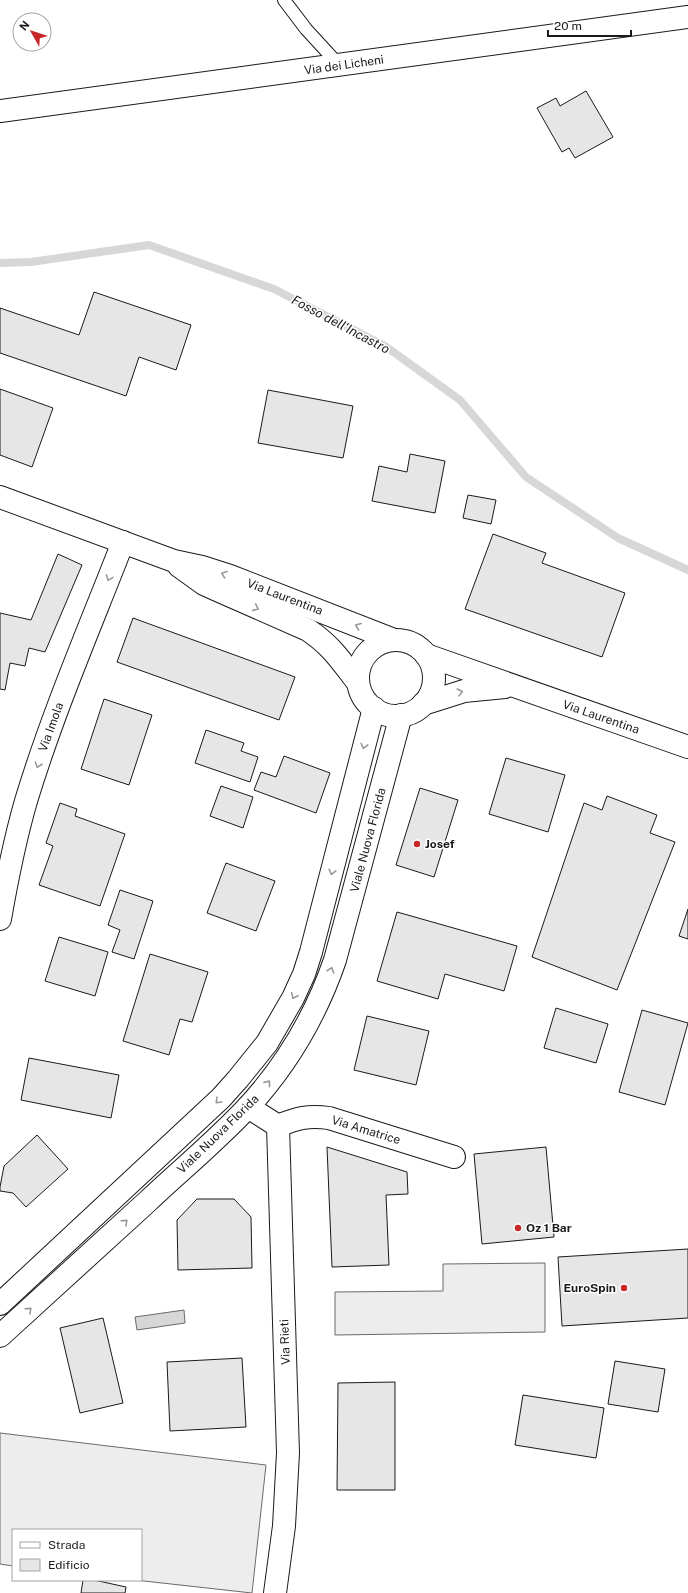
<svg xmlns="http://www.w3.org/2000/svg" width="688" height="1593" font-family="'Public Sans',sans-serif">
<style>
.built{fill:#ededed;stroke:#6a6a6a}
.water{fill:#d7d7d7;stroke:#6a6a6a}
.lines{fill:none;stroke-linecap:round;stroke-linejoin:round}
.stream{stroke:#d7d7d7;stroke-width:8}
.building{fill:#e6e6e6;stroke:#1a1a1a}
.service-casing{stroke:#1a1a1a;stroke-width:14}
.minor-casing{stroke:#1a1a1a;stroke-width:24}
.tertiary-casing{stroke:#1a1a1a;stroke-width:24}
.secondary-casing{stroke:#1a1a1a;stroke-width:24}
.service{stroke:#fff;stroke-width:12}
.minor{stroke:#fff;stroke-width:22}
.tertiary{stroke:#fff;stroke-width:22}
.secondary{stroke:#fff;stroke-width:22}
.oneway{stroke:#989898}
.poi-dot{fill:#c62828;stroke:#fff;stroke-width:1.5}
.labels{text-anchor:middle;stroke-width:3;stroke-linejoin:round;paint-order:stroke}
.street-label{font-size:12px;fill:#1a1a1a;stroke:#fff}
.poi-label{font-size:12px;font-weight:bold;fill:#1a1a1a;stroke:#fff;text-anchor:start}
.water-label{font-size:13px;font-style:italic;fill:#1a1a1a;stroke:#fff}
</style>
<rect width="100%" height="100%" fill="#fff"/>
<!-- built -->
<g class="built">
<polygon points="545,1263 545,1332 335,1335 335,1292 443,1291 443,1264"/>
<polygon points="0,1433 266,1465 252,1593 135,1580 141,1580 141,1530 13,1530 13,1566 0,1564"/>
</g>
<!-- water -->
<polygon class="water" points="184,1310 185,1323 137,1330 135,1317"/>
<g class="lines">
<!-- stream -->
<polyline class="stream" points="0,263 31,262 149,245 274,289 385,346 460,400 526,477 618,538 688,570"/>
</g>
<!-- building -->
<g class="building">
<polygon points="586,91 613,137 575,158 569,148 562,152 537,108 556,98 560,106"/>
<polygon points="94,292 191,325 176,370 139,357 126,396 0,353 0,308 79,335"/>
<polygon points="0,389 53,408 32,467 0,455"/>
<polygon points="268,390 353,406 343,458 258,443"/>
<polygon points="410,454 445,461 435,513 372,501 379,466 407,472"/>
<polygon points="468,495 496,500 491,524 463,518"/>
<polygon points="493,534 546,553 542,563 625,593 602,657 465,609"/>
<polygon points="58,554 82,565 45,652 29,648 25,666 10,663 5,690 0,689 0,613 31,620"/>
<polygon points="133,618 295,677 279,720 117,662"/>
<polygon points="104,699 152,715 129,785 81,769"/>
<polygon points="206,730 244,743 241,751 258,757 250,782 195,763"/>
<polygon points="284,756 330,773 316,813 254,790 261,772 276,777"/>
<polygon points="506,758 565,775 548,832 489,814"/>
<polygon points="221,786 253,797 243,828 210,816"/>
<polygon points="420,788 458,800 434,877 396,865"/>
<polygon points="607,796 657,815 650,833 675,842 617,990 532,957 584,803 602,810"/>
<polygon points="60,803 77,809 75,816 125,834 100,906 39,885 53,846 46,843"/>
<polygon points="226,863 275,881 256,931 207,913"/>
<polygon points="120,890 153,901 134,959 112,952 120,930 108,925"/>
<polygon points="688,909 688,939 679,936"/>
<polygon points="397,912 517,946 504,991 445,974 438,999 377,981"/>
<polygon points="59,937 108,952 95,996 45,981"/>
<polygon points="150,954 208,972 192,1022 180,1019 169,1055 123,1041"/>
<polygon points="556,1008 608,1024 596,1063 544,1048"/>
<polygon points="642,1010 688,1023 665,1105 619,1092"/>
<polygon points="367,1016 429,1031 416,1085 354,1070"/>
<polygon points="29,1058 119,1075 111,1118 21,1100"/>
<polygon points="37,1135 68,1169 26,1207 13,1193 0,1191 0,1187 4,1166"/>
<polygon points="327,1147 407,1172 408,1194 386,1195 389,1265 332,1267"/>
<polygon points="546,1147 554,1237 482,1244 474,1154"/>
<polygon points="197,1199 234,1199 251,1217 252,1268 178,1270 177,1220"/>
<polygon points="688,1249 688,1318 562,1326 558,1257"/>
<polygon points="103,1318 123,1403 80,1413 60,1328"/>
<polygon points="242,1358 246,1427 170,1431 167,1362"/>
<polygon points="615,1361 665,1369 658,1412 608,1404"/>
<polygon points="395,1382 395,1490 337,1490 338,1383"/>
<polygon points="523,1395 604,1408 596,1458 515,1445"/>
<polygon points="83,1580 94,1580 126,1587 125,1593 81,1593"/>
</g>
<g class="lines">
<!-- service casing -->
<g class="service-casing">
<polyline id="service" points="284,0 306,29 339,65"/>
</g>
<!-- minor casing -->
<g class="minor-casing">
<g id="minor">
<polyline points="0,111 688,17"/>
<path d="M 0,919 C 7,879 15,839 26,801 C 53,712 90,627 123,542"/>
<polyline points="248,1107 278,1126 288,1453 284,1526 275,1593"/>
<path d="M 278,1126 C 297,1118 309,1115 329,1118 L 454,1157"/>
</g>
</g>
<!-- tertiary casing -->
<g class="tertiary-casing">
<g id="tertiary">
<polyline points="0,1304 221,1098 238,1079 267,1043 293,998 304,974 311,952 374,708"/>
<path d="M 0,1336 C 49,1291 98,1246 148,1201 C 181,1170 216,1141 247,1108 C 286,1066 316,1015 335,960 L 401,715"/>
</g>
</g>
<!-- secondary casing -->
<g class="secondary-casing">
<g id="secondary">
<polyline points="0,497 174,561 202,567 230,576 394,640"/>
<path d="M 179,566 L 204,584 L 215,589 L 308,630 C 332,646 341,661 358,683"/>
<circle cx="396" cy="678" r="38"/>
<polyline points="426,655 688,747"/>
<polyline points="423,704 464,691 505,687"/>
</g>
</g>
<!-- service -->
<use href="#service" class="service"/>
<!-- minor -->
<use href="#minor" class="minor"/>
<!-- tertiary -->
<use href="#tertiary" class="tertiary"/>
<!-- secondary -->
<use href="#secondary" class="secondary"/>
</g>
<!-- one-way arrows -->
<defs><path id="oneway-chevron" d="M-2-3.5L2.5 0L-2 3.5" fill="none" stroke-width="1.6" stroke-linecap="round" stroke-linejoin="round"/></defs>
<g class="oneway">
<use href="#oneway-chevron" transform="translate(224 574) rotate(-160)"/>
<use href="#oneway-chevron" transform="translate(109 578) rotate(111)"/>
<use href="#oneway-chevron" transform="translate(256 608) rotate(24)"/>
<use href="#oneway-chevron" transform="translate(358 626) rotate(-159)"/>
<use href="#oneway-chevron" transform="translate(460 692) rotate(-14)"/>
<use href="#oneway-chevron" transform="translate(364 746) rotate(104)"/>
<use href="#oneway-chevron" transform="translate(38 765) rotate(109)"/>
<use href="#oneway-chevron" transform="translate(332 872) rotate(104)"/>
<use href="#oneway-chevron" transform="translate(331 970) rotate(-71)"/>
<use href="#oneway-chevron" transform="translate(294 996) rotate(115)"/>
<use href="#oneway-chevron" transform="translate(268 1083) rotate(-51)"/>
<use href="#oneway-chevron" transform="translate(218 1101) rotate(135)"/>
<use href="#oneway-chevron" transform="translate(125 1222) rotate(-42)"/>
<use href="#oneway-chevron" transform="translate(29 1310) rotate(-42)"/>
</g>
<!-- markers -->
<g class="poi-dot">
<circle cx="417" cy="844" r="4"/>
<circle cx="518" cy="1228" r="4"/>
<circle cx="624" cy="1288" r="4"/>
</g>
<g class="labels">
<!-- street labels -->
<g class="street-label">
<text transform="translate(344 65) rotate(-8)" y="4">Via dei Licheni</text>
<text transform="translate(285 597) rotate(21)" y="4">Via Laurentina</text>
<text transform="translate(601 717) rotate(19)" y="4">Via Laurentina</text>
<text transform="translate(51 727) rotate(-70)" y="4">Via Imola</text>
<text transform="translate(368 840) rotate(-75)" y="4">Viale Nuova Florida</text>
<text transform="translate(366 1130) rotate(17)" y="4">Via Amatrice</text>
<text transform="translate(218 1134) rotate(-44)" y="4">Viale Nuova Florida</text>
<text transform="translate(285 1342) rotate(-92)" y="4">Via Rieti</text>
</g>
<!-- poi labels -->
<g class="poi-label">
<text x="425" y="848">Josef</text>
<text x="526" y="1232">Oz 1 Bar</text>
<text x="616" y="1292" text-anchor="end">EuroSpin</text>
</g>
<!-- water labels -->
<g class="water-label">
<text transform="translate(341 324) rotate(28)" y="5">Fosso dell'Incastro</text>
</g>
</g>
<!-- legend -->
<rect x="12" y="1529" width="130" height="52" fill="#ffffff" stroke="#a3a3a3"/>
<rect x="20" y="1542" width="20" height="6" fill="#ffffff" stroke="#a3a3a3"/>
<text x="48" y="1549" font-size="12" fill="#1a1a1a">Strada</text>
<rect x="20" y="1559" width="20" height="12" fill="#e6e6e6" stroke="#a3a3a3"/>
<text x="48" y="1569" font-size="12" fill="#1a1a1a">Edificio</text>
<!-- north arrow -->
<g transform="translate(32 32) rotate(309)"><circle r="19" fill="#ffffff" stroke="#a3a3a3"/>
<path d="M0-3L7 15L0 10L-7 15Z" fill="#c62828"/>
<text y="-6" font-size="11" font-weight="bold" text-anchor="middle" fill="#1a1a1a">N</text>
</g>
<!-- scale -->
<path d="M548 30v6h83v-6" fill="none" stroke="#1a1a1a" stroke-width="2"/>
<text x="554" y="30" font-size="12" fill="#1a1a1a" stroke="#ffffff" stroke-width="3" paint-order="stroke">20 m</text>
</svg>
